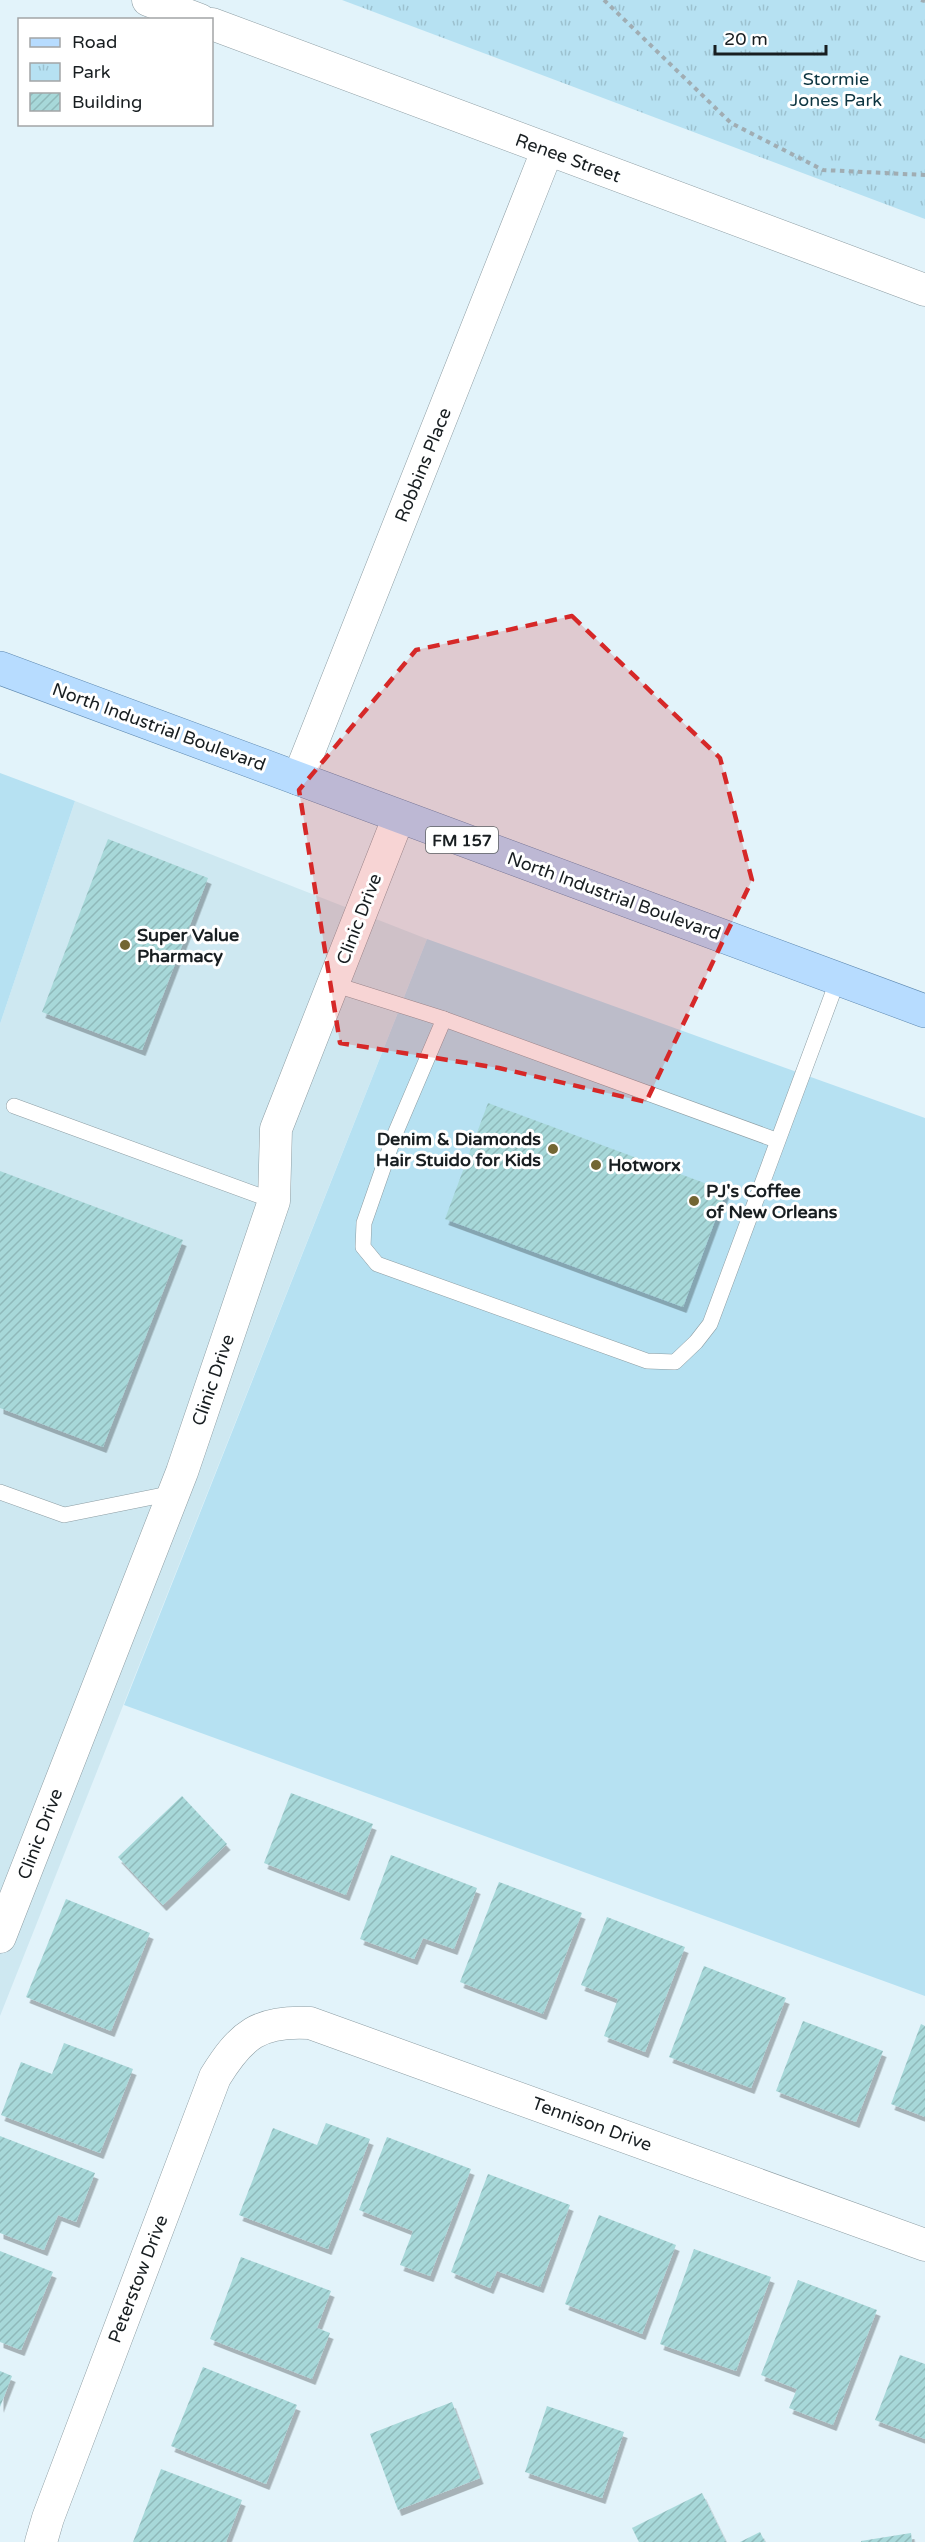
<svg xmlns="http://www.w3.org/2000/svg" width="925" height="2542" font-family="'Varela Round',sans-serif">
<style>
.built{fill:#cee8f1}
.green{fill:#b6e1f2}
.park{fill:url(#park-tufts)}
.building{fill:url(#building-hatch);filter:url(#shadow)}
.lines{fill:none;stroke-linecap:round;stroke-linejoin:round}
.lane-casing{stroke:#8d9da3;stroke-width:16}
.street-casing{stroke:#8d9da3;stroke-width:33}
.primary-casing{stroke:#608ab1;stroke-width:34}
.path{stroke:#a0adb3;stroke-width:4;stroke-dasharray:4.5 4.5;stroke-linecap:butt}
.lane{stroke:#fff;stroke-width:15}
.street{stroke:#fff;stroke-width:32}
.primary{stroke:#b7dcff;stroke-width:33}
.marked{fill:#d62828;fill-opacity:0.2;stroke:#d62828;stroke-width:4.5;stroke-dasharray:12 8;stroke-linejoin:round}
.poi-dot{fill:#736633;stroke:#fff;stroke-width:2}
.labels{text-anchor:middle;stroke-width:6;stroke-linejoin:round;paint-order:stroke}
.shield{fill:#fff;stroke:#5d6264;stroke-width:1.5}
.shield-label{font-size:16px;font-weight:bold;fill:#181e21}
.park-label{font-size:18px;fill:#0c3440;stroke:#fff}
.street-label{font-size:18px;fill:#181e21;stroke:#fff}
.poi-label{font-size:18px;font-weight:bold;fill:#181e21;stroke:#fff;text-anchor:start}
</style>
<defs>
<pattern id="park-tufts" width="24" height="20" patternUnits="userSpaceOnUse" patternTransform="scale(1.5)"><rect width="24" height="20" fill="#b6e1f2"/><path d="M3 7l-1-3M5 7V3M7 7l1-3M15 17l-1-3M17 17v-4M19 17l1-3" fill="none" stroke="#9cc1cf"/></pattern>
<pattern id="building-hatch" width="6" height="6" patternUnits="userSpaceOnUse" patternTransform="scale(1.5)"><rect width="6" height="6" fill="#a7d8d9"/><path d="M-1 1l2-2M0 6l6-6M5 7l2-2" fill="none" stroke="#8fb9ba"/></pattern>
<filter id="shadow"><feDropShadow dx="3.5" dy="6" stdDeviation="0" flood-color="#0004"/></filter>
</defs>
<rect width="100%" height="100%" fill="#e2f3fa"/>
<!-- built -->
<polygon class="built" points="75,801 427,939 0,2016 0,1024"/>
<!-- green -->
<g class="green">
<polygon points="0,773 75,801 0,1024"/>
<polygon points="427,939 925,1118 925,1996 124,1705"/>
</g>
<!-- park -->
<polygon class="park" points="342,0 925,0 925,219"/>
<!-- building -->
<g class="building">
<polygon points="108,839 208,878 142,1050 42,1012"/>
<polygon points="488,1103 726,1191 683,1307 445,1219"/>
<polygon points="0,1171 183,1240 103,1447 0,1408"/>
<polygon points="291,1793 373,1824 346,1895 264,1863"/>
<polygon points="182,1796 227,1844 163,1905 118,1857"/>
<polygon points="391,1855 477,1888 454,1949 423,1938 414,1959 360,1939"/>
<polygon points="499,1882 582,1913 543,2014 460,1982"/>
<polygon points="66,1899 150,1933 111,2031 26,1997"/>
<polygon points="607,1917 685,1947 645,2052 604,2036 618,1999 581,1985"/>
<polygon points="704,1966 786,1998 751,2088 669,2057"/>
<polygon points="803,2021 883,2051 856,2122 776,2091"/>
<polygon points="921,2024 925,2026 925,2117 891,2104"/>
<polygon points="64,2043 133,2069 100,2153 1,2115 21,2062 52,2074"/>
<polygon points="326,2123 370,2139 328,2249 239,2215 273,2128 317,2145"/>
<polygon points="0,2136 95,2173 76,2222 58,2215 44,2250 0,2233"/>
<polygon points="387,2137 471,2169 430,2276 400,2265 413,2231 359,2210"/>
<polygon points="488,2174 570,2205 540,2287 497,2271 490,2288 451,2272"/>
<polygon points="599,2215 676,2245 642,2334 565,2304"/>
<polygon points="694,2249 771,2277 736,2371 660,2344"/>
<polygon points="0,2251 53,2272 21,2350 0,2342"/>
<polygon points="241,2257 331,2291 317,2328 330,2333 312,2379 210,2339"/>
<polygon points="798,2280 877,2310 833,2425 789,2408 797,2389 761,2375"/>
<polygon points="900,2355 925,2364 925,2439 875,2420"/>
<polygon points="203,2367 297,2405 266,2484 171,2446"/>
<polygon points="0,2371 12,2376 0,2407"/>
<polygon points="452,2402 480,2478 398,2510 370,2434"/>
<polygon points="547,2406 624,2432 602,2498 525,2472"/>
<polygon points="161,2469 242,2500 226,2542 133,2542"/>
<polygon points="702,2493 726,2542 639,2542 632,2528"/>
<polygon points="760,2532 765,2542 740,2542"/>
<polygon points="911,2533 912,2542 861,2542 861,2541"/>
</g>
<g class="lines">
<!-- lane casing -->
<g class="lane-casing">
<g id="lane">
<polyline points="333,984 444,1019 395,1134 364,1223 363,1247 377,1264 647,1361 675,1362 696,1342 710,1324 838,979"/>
<polyline points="444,1019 776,1140"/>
<polyline points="14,1106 274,1201"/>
<polyline points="0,1492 64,1515 173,1493"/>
</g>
</g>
<!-- street casing -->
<g class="street-casing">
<g id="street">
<polyline points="148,0 200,20"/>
<polyline points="212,24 925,290"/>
<polyline points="298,779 547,151"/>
<polyline points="0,1937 182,1472 274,1201 276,1129 399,816"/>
<path d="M 41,2542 L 48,2518 L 215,2077 C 241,2035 259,2020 310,2023 L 925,2245"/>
</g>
</g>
<!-- primary casing -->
<g class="primary-casing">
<polyline id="primary" points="0,668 925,1011"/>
</g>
<!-- path -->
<g class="path">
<polyline points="604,0 731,123 823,170 925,175"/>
<polyline points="921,0 925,1"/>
</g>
<!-- lane -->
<use href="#lane" class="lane"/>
<!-- street -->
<use href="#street" class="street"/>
<!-- primary -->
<use href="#primary" class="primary"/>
</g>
<!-- marked area -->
<path class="marked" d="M 572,616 L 720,758 L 752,880 L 646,1102 L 499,1068 L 340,1043 L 299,790 L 416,650 Z"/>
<!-- markers -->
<g class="poi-dot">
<circle cx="125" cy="945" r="6"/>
<circle cx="553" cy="1149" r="6"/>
<circle cx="596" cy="1165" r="6"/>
<circle cx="694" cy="1201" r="6"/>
</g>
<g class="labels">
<!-- shield labels -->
<rect class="shield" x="426" y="827" width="72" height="26" rx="4.5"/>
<g class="shield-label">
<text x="462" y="846">FM 157</text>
</g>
<!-- park labels -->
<g class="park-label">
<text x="836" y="85">Stormie<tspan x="836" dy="21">Jones Park</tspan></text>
</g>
<!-- street labels -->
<g class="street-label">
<text transform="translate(568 158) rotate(20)" y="6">Renee Street</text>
<text transform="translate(423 465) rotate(-68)" y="6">Robbins Place</text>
<text transform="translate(159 727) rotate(20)" y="6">North Industrial Boulevard</text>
<text transform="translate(614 896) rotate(20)" y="6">North Industrial Boulevard</text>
<text transform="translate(359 919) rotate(-69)" y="6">Clinic Drive</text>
<text transform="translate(213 1380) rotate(-71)" y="6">Clinic Drive</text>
<text transform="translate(40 1834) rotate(-69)" y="6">Clinic Drive</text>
<text transform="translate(592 2124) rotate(20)" y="6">Tennison Drive</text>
<text transform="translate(138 2279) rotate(-69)" y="6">Peterstow Drive</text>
</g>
<!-- poi labels -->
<g class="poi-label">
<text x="137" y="941">Super Value<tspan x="137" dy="21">Pharmacy</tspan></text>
<text x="541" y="1145" text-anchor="end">Denim &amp; Diamonds<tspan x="541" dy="21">Hair Stuido for Kids</tspan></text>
<text x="608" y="1171">Hotworx</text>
<text x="706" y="1197">PJ's Coffee<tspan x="706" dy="21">of New Orleans</tspan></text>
</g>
</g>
<!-- legend -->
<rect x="18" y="18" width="195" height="108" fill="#ffffff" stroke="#a3a5a6" stroke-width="1.5"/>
<rect x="30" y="38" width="30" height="9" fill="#b7dcff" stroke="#a3a5a6" stroke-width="1.5"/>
<text x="72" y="48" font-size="18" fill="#181e21">Road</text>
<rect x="30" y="63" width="30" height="18" fill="url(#park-tufts)" stroke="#a3a5a6" stroke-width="1.5"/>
<text x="72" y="78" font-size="18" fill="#181e21">Park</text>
<rect x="30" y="93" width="30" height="18" fill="url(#building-hatch)" stroke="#a3a5a6" stroke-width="1.5"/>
<text x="72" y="108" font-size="18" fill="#181e21">Building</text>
<!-- scale -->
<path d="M715 45v9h111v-9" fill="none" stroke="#181e21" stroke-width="3"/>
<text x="724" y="45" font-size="18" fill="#181e21" stroke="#ffffff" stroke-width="4.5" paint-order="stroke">20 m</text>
</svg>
